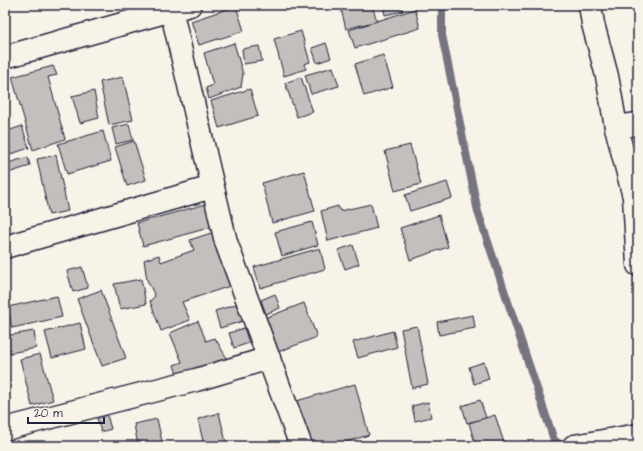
<svg xmlns="http://www.w3.org/2000/svg" width="643" height="451" font-family="'Architects Daughter',sans-serif">
<style>
.lines{fill:none;stroke-linecap:round;stroke-linejoin:round}
.stream{stroke:#76747f;stroke-width:8}
.building{fill:#c2bfbd;stroke:#22223b}
.street-casing{stroke:#22223b;stroke-width:25}
.street{stroke:#f7f3e8;stroke-width:22}
</style>
<rect width="100%" height="100%" fill="#f7f3e8"/>
<filter id="ink" filterUnits="userSpaceOnUse"><feTurbulence type="fractalNoise" baseFrequency=".025" numOctaves="2"/><feDisplacementMap in="SourceGraphic" scale="8" xChannelSelector="R" yChannelSelector="G"/><feConvolveMatrix kernelMatrix="1 2 1 2 8 2 1 2 1" color-interpolation-filters="sRGB"/></filter>
<g filter="url(#ink)">
<g class="lines">
<!-- stream -->
<polyline class="stream" points="442,5 442,35 478,212 554,440 562,446"/>
</g>
<!-- building -->
<g class="building">
<polygon points="340,5 372,5 377,21 346,29"/>
<polygon points="383,5 401,5 403,11 385,15"/>
<polygon points="236,6 244,31 199,45 191,21"/>
<polygon points="415,9 420,28 355,48 349,30"/>
<polygon points="301,31 310,62 304,64 306,69 284,76 274,39"/>
<polygon points="234,43 243,74 241,87 209,99 206,88 213,85 204,53"/>
<polygon points="326,43 331,58 317,63 312,48"/>
<polygon points="259,46 262,61 244,64 242,49"/>
<polygon points="383,55 393,87 364,96 355,64"/>
<polygon points="53,66 57,75 48,77 65,139 33,150 12,77"/>
<polygon points="333,67 339,86 311,94 305,75"/>
<polygon points="123,77 133,120 109,125 100,82"/>
<polygon points="301,77 313,112 297,117 285,83"/>
<polygon points="250,89 258,116 219,128 211,101"/>
<polygon points="94,91 99,118 80,123 72,96"/>
<polygon points="129,124 133,140 116,144 112,128"/>
<polygon points="22,126 29,148 5,156 5,132"/>
<polygon points="103,131 111,161 67,174 58,144"/>
<polygon points="134,141 146,180 127,186 115,147"/>
<polygon points="410,145 421,184 395,191 385,151"/>
<polygon points="56,155 68,211 49,215 37,159"/>
<polygon points="28,157 30,166 5,174 5,164"/>
<polygon points="304,171 315,211 272,223 262,183"/>
<polygon points="447,182 452,198 410,211 405,195"/>
<polygon points="206,204 212,227 143,246 137,223"/>
<polygon points="371,204 377,228 328,241 321,211 338,206 340,211"/>
<polygon points="439,215 448,247 410,260 400,228"/>
<polygon points="312,222 318,245 282,256 275,232"/>
<polygon points="214,232 233,285 182,302 190,320 161,331 150,301 155,296 147,280 144,260 159,255 161,262 194,250 190,240"/>
<polygon points="353,245 359,264 345,269 338,250"/>
<polygon points="320,248 325,269 260,288 254,267"/>
<polygon points="82,267 88,288 73,292 67,271"/>
<polygon points="141,279 146,304 120,309 114,284"/>
<polygon points="101,290 126,358 102,366 77,299"/>
<polygon points="275,294 280,308 266,314 261,300"/>
<polygon points="57,296 62,317 12,328 8,307"/>
<polygon points="247,301 253,318 220,328 215,311"/>
<polygon points="304,303 317,337 278,352 265,318"/>
<polygon points="473,315 475,328 439,335 437,322"/>
<polygon points="198,321 206,341 215,338 225,355 228,365 179,381 174,365 182,362 170,333"/>
<polygon points="80,323 86,349 52,358 45,332"/>
<polygon points="417,326 428,384 412,388 401,329"/>
<polygon points="244,328 249,343 234,348 229,333"/>
<polygon points="34,331 36,348 5,354 5,336"/>
<polygon points="393,331 397,347 358,358 353,342"/>
<polygon points="40,354 53,400 32,406 20,359"/>
<polygon points="484,362 489,379 474,384 469,367"/>
<polygon points="355,384 369,435 332,446 306,446 293,402"/>
<polygon points="480,400 486,418 467,423 462,406"/>
<polygon points="428,402 431,417 415,421 412,406"/>
<polygon points="219,413 227,446 204,446 198,419"/>
<polygon points="107,415 111,429 101,432 97,418"/>
<polygon points="495,415 505,446 476,446 469,423"/>
<polygon points="157,419 163,446 138,446 134,424"/>
</g>
<g class="lines">
<!-- street casing -->
<g class="street-casing">
<g id="street">
<polyline points="170,5 226,242 301,446"/>
<polyline points="590,5 593,24 607,76 616,127 634,197 638,265"/>
<polyline points="5,57 190,5"/>
<polyline points="616,127 638,124"/>
<polyline points="5,247 212,187"/>
<polyline points="5,429 196,380 269,358"/>
<polyline points="574,446 638,435"/>
</g>
</g>
<!-- street -->
<use href="#street" class="street"/>
</g>
</g>
<!-- margin -->
<rect width="643" height="451" fill="none" stroke="#f7f3e8" stroke-width="20"/>
<rect x="10" y="10" width="623" height="431" fill="none" stroke="#22223b" stroke-width="1.5" filter="url(#ink)"/>
<!-- scale -->
<path d="M28 417v6h76v-6" fill="none" stroke="#22223b" stroke-width="2"/>
<text x="34" y="417" font-size="12" fill="#22223b" stroke="#f7f3e8" stroke-width="3" paint-order="stroke">20 m</text>
</svg>
